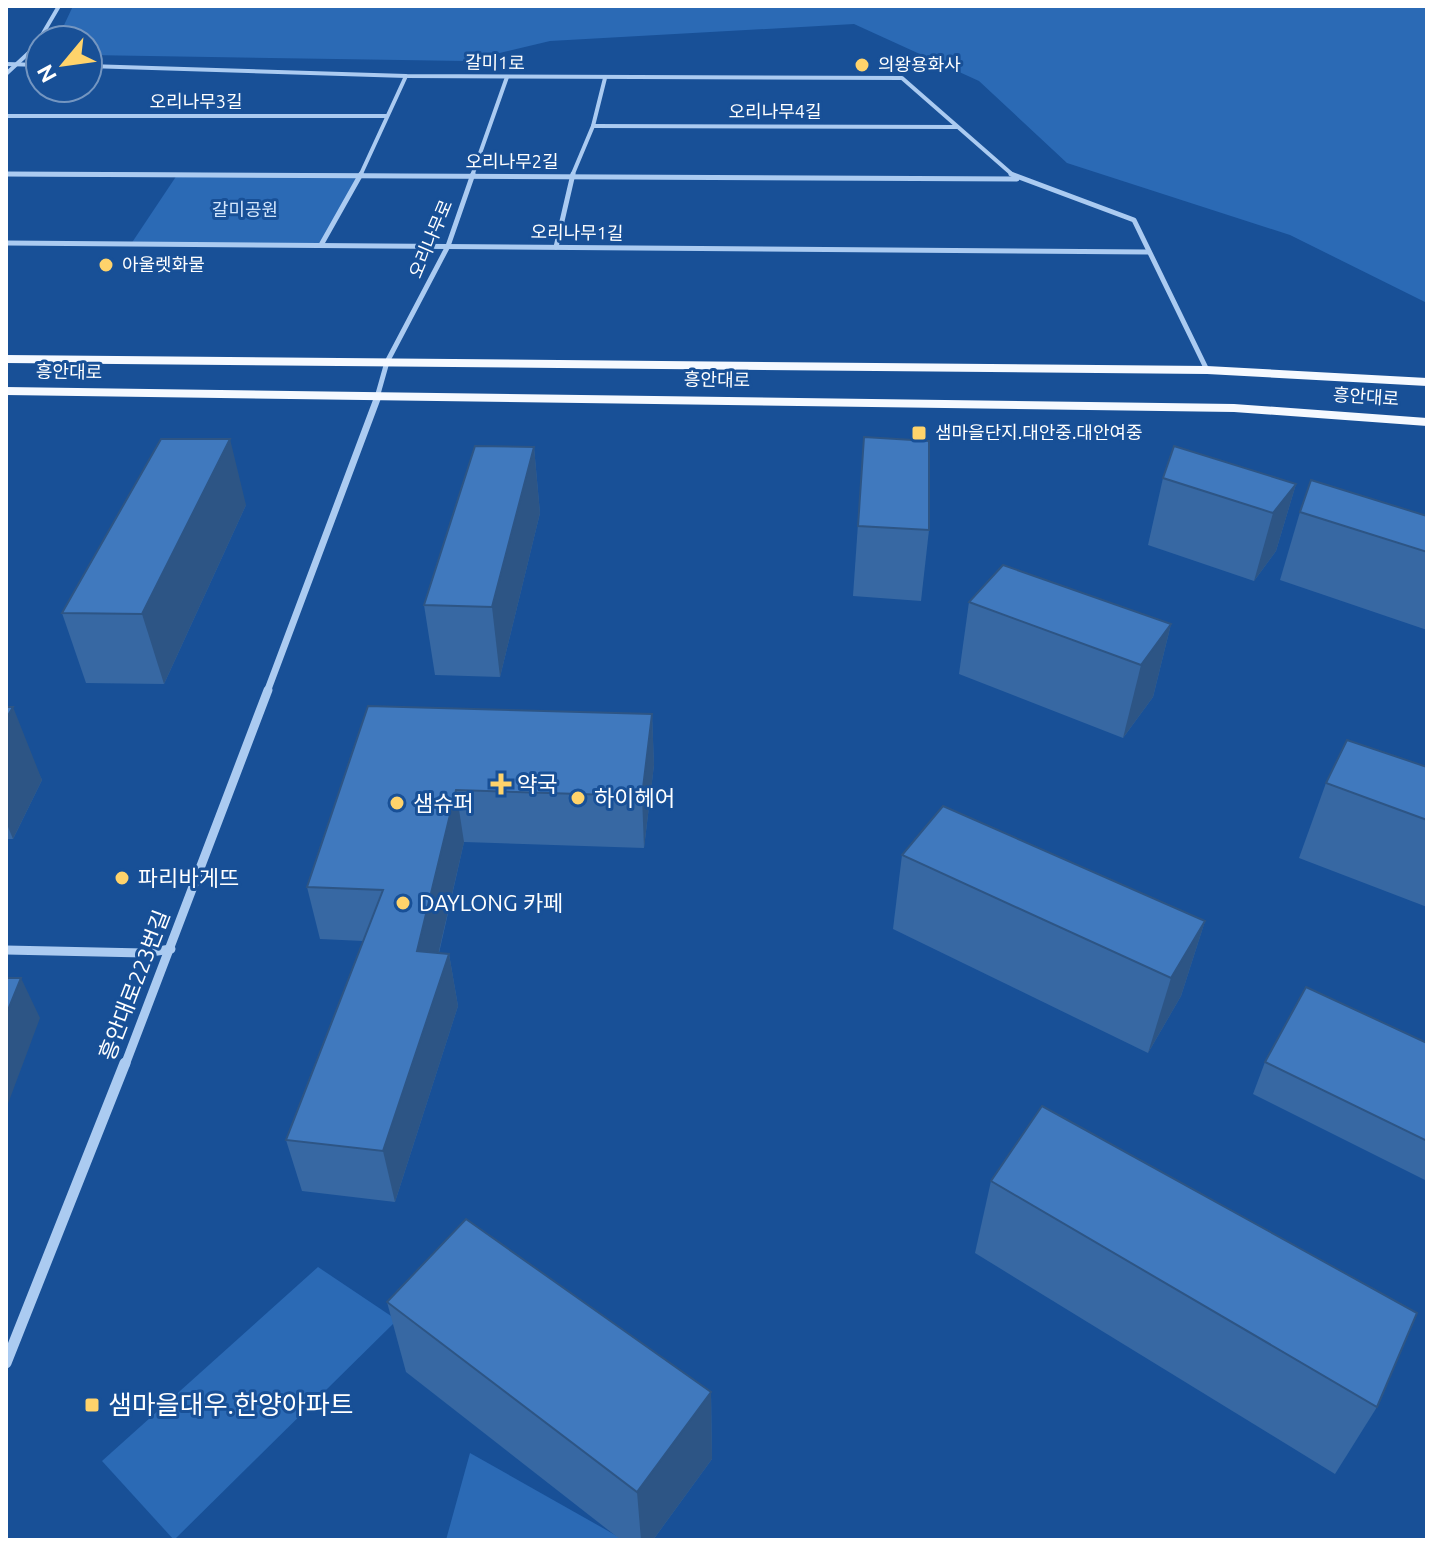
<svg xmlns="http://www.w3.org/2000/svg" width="1433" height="1546" font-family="Ubuntu,'Noto Sans KR',sans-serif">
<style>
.green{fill:#2b6ab5}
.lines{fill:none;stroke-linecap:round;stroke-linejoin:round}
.street-far4{stroke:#abcbf1;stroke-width:4}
.street-far3{stroke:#abcbf1;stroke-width:5}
.street-far2{stroke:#abcbf1;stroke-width:7}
.street-far1{stroke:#abcbf1;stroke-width:9}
.street{stroke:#abcbf1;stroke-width:11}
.primary{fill:#f5f9ff;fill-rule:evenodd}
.wall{fill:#3768a3}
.shaded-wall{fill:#2d5585}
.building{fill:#4079be;stroke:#2d5585;stroke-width:2}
.poi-dot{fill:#ffd36b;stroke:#185097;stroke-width:3}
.labels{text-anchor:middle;stroke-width:6;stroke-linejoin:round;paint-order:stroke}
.far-street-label{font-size:18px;fill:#fff;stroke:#185097}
.far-poi-label{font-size:18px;fill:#fff;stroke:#185097;text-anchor:start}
.far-park-label{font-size:18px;fill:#d2e5fc;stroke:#185097}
.poi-label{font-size:22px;fill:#fff;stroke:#185097;text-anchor:start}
.street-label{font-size:22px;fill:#fff;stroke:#185097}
.near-poi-label{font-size:26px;fill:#fff;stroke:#185097;text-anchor:start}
</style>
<rect width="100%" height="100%" fill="#185097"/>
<!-- green -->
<g class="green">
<polygon points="73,6 1427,6 1427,303 1290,235 1067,163 979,81 854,24 550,41 466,61 88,55 88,40 57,40"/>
<polygon points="177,175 360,176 321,245 131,244"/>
<polygon points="318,1267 397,1320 174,1540 102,1461"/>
<polygon points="470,1453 624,1540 446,1540"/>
</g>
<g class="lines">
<!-- street-far4 -->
<g class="street-far4">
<polyline points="6,64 40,65"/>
<polyline points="88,66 406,76 902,78 1014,176"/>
<polyline points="6,74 35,47 59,6"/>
<polyline points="6,116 386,116"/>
<polyline points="593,126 957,127"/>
<polyline points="6,174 405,176"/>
<polyline points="360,176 406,76"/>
<polyline points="472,176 507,77"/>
<polyline points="572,176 593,126 605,78"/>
</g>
<!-- street-far3 -->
<g class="street-far3">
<polyline points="6,174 1017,179"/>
<polyline points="1011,174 1134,220 1207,370"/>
<polyline points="6,243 1148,252"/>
<polyline points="321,245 361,174"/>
<polyline points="556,247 573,174"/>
<polyline points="376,401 387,362 448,246 473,174"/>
</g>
<!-- street-far2 -->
<polyline class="street-far2" points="267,692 377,399"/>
<!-- street-far1 -->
<g class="street-far1">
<polyline points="6,950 144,953 171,949"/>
<polyline points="125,1065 268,690"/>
</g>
<!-- street -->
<polyline class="street" points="6,1363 125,1063"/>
<!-- primary -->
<g class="primary">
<polygon points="6,355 1207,366 1427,378 1427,386 1207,374 6,363"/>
<polygon points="6,387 1234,404 1427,418 1427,426 1234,412 6,395"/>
</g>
</g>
<!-- wall -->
<g class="wall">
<polygon points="864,437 929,530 921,601 853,596"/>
<polygon points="534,447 540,513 500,677 435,675 424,605"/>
<polygon points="1163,478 1296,484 1276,551 1254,581 1148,545"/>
<polygon points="246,505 164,684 86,683 62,613"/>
<polygon points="1300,512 1427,516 1427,630 1280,580"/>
<polygon points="969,602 1171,624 1153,697 1123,738 959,674"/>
<polygon points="368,706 652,714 654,765 644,848 464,842 439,953 449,954 458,1006 395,1202 302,1191 286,1140 363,941 320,939 307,887"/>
<polygon points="6,707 42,780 13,839 6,839"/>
<polygon points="1427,767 1427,907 1299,858 1326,783"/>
<polygon points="902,855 1205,921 1181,996 1148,1053 893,929"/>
<polygon points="1427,1043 1427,1181 1253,1094 1265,1062"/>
<polygon points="991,1181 1377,1407 1335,1474 975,1253"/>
<polygon points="387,1302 711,1392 712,1459 653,1540 621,1540 406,1372"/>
</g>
<!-- shaded-wall -->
<g class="shaded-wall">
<polygon points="230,439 246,505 164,684 142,614"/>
<polygon points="534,447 540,513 500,677 492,607"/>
<polygon points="1296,484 1276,551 1254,581 1273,513"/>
<polygon points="1171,624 1153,697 1123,738 1141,665"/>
<polygon points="13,707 42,780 13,839 6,822 6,719"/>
<polygon points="652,714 654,765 644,848 642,796"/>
<polygon points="456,790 464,842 427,1003 417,951"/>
<polygon points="1205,921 1181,996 1148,1053 1171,978"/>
<polygon points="449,954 458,1006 395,1202 383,1151"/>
<polygon points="21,978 40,1018 6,1109 6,1015"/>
<polygon points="711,1392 712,1459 653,1540 641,1540 637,1492"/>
</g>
<!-- building -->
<g class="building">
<polygon points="864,437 929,441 929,530 858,526"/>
<polygon points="161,439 230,439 142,614 62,613"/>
<polygon points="475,446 534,447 492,607 424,605"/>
<polygon points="1174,446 1296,484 1273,513 1163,478"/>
<polygon points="1311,480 1427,516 1427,552 1300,512"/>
<polygon points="1003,565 1171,624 1141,665 969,602"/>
<polygon points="368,706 652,714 642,796 456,790 417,951 449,954 383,1151 286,1140 383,890 307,887"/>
<polygon points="6,707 13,707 6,719"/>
<polygon points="1347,740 1427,767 1427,820 1326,783"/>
<polygon points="943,806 1205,921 1171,978 902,855"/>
<polygon points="6,978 21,978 6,1015"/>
<polygon points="1306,987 1427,1043 1427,1141 1265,1062"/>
<polygon points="1042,1106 1417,1313 1377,1407 991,1181"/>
<polygon points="466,1219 711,1392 637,1492 387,1302"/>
</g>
<!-- markers -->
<g class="poi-dot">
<circle cx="862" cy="65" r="8"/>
<circle cx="106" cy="265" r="8"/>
<rect x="911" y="425" width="16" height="16" rx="4"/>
<path d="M497 772h8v8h8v8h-8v8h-8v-8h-8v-8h8z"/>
<circle cx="578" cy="798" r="8"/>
<circle cx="397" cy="803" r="8"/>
<circle cx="122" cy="878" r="8"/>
<circle cx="403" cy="903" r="8"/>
<rect x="84" y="1397" width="16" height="16" rx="4"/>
</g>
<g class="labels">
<!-- far-street labels -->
<g class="far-street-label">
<text transform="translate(495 63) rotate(1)" y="6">갈미1로</text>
<text x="196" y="108">오리나무3길</text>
<text x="775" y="118">오리나무4길</text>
<text x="512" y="168">오리나무2길</text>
<text transform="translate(577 233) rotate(1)" y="6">오리나무1길</text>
<text transform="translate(431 239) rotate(-67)" y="6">오리나무로</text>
<text transform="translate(69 372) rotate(1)" y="6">흥안대로</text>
<text transform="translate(717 380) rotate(1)" y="6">흥안대로</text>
<text transform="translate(1366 397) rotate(4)" y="6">흥안대로</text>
</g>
<!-- far-poi labels -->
<g class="far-poi-label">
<text x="878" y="71">의왕용화사</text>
<text x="122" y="271">아울렛화물</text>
<text x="935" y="439">샘마을단지.대안중.대안여중</text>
</g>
<!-- far-park labels -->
<g class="far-park-label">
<text x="245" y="216">갈미공원</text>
</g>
<!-- poi labels -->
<g class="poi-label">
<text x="517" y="792">약국</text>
<text x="594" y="806">하이헤어</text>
<text x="413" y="811">샘슈퍼</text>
<text x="138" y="886">파리바게뜨</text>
<text x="419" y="911">DAYLONG 카페</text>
</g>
<!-- street labels -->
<g class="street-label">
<text transform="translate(134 985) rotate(-69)" y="8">흥안대로223번길</text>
</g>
<!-- near-poi labels -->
<g class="near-poi-label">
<text x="108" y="1414">샘마을대우.한양아파트</text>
</g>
</g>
<!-- border -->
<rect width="1433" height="1546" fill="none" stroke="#ffffff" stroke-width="16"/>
<!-- north arrow -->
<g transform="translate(64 64) rotate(241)"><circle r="38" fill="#185097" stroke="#7496c1" stroke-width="2"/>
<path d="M0-6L14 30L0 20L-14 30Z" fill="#ffd36b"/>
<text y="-12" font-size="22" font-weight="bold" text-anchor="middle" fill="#ffffff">N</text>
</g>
</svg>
